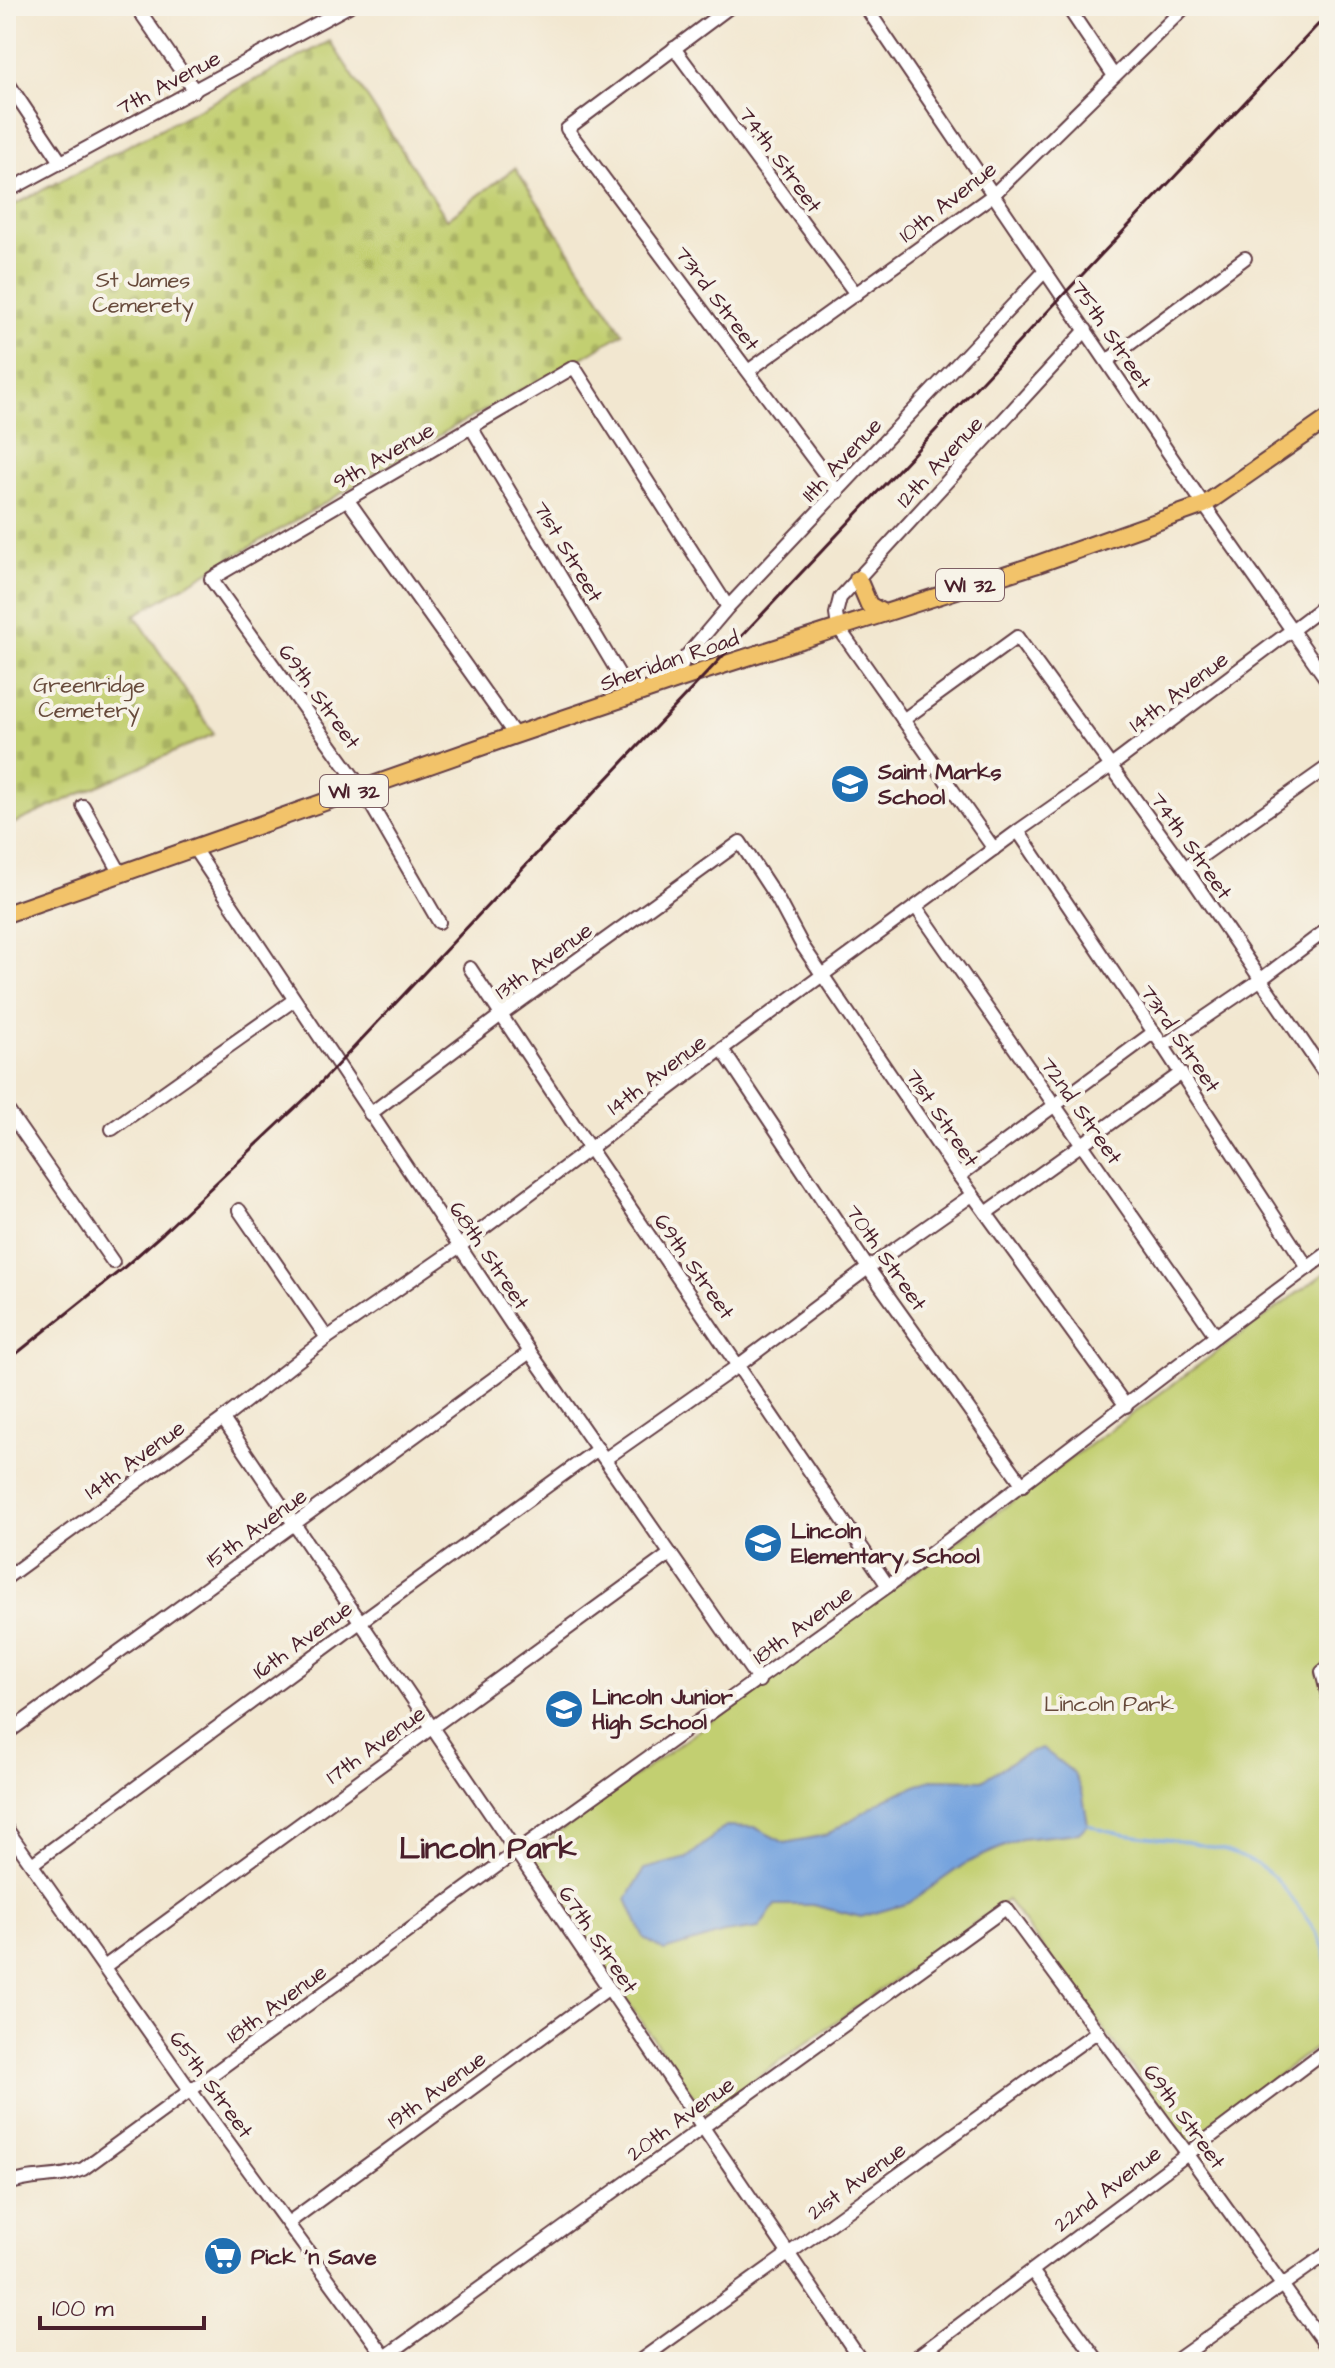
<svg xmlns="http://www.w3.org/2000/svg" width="1335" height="2368" font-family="'Architects Daughter',sans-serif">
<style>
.cemetery{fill:url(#cemetery-stones);stroke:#86774e;stroke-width:2}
.green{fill:#c2cf71;stroke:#86774e;stroke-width:2}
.water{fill:#75a3de;stroke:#606184;stroke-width:2}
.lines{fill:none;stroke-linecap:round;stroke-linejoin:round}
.stream{stroke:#75a3de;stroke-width:3}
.minor-casing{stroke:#633d44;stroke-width:16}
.major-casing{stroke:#633d44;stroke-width:20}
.minor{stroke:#fff;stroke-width:12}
.major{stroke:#f2c36a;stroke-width:16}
.rail{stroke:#4a1f2b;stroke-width:3}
.labels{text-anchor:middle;stroke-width:8;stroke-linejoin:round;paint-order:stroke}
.shield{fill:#f7f3e8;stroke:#7e5f64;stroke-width:2}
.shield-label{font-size:20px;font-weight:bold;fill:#4a1f2b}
.street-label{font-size:22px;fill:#4a1f2b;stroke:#f7f3e8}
.park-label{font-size:22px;fill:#684b3c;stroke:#f7f3e8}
.poi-label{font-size:22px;font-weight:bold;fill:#4a1f2b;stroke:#f7f3e8;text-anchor:start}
.district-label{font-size:30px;font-weight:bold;fill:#4a1f2b;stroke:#f7f3e8}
</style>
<defs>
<pattern id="cemetery-stones" width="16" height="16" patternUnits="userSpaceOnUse" patternTransform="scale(2)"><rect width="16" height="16" fill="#c2cf71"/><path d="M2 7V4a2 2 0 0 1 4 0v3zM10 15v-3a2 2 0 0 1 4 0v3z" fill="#a8b162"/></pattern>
</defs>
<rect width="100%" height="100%" fill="#f7f3e8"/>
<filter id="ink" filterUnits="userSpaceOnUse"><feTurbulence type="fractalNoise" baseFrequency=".0125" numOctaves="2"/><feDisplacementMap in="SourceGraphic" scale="16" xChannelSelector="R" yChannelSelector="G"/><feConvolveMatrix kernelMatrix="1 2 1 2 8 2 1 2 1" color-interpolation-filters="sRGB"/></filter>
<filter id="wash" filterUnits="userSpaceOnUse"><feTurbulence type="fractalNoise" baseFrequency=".006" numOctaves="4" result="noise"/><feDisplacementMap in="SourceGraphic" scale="32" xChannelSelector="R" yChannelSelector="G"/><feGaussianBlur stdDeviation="1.8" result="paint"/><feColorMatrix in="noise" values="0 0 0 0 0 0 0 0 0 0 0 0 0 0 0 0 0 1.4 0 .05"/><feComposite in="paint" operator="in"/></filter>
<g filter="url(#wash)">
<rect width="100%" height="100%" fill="#f2e7d0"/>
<!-- cemetery -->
<polygon class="cemetery" points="330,41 447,219 515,168 623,333 579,360 455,426 135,615 214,734 6,827 6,209"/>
<!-- green -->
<polygon class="green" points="1329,1270 1329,2037 1188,2143 1007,1900 706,2114 526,1856"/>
<!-- water -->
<polygon class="water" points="1042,1748 1074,1773 1083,1796 1088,1824 1079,1833 1021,1839 966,1863 909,1903 861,1917 812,1905 775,1905 759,1928 724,1933 664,1951 644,1938 627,1899 644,1869 687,1858 726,1826 754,1827 785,1843 826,1835 887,1798 932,1779 982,1780 1021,1756"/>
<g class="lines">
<!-- stream -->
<path class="stream" d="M 1088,1824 C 1111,1835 1141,1836 1166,1839 C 1200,1843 1249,1853 1274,1877 C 1284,1887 1292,1899 1301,1911 C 1328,1947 1331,1956 1322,2001"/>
</g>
</g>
<g filter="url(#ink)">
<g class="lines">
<!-- minor casing -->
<g class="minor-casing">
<g id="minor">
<polyline points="136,6 195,91"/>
<polyline points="731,6 567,129 838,492"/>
<polyline points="865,6 1204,505 1329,683"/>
<polyline points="1067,6 1114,76"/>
<polyline points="674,48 856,294"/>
<polyline points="6,80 61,162"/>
<polyline points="6,192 349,6"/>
<polyline points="1107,361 1245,258"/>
<polyline points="748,371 993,195 1186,6"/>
<polyline points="471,427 632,696"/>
<polyline points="347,499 515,735"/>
<polyline points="676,680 684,659 728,607 1045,271"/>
<polyline points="903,720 1017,637 1185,868 1329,1080"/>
<polyline points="83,806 121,874"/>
<polyline points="1018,831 1163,1046 1308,1268"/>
<polyline points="193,847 530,1352 759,1681"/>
<polyline points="994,849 838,627 836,614 840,598 1086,330"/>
<polyline points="1185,868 1329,766"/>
<polyline points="916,907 1216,1336"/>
<polyline points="439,922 362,789 211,579 574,367 728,607"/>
<polyline points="470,968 590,1149 888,1586"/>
<polyline points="1163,1046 1260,980 1329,928"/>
<polyline points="722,1049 868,1268 1023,1485"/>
<polyline points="6,1108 113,1262"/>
<polyline points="370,1114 501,1015 740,842 778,900 802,945 959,1176 1126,1406"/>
<polyline points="112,1129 294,1000"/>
<polyline points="959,1176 1154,1032"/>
<polyline points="239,1210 327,1338"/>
<polyline points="986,1213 1181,1073"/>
<polyline points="223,1419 862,2362"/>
<polyline points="605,1459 739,1365 868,1268 972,1195"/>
<polyline points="6,1578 223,1419 327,1338 460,1246 722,1049 1018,831 1111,766 1329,602"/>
<polyline points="1329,1666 1322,1672 1329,1700"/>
<polyline points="6,1734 530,1352"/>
<polyline points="6,1828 190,2090 389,2362"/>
<polyline points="32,1864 360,1622 598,1449"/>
<polyline points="104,1967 670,1554"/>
<path d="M 6,2185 C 31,2174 59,2180 83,2169 L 516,1852 L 888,1586 L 1216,1336 L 1329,1252"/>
<polyline points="288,2223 609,1988"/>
<polyline points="1032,2271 1099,2362"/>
<polyline points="378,2362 1006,1908 1187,2153 1329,2350"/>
<polyline points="638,2362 1098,2031"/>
<polyline points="910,2362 1329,2048"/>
<polyline points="1174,2362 1329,2252"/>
</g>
</g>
<!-- major casing -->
<g class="major-casing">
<g id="major">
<polyline points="858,579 869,605 883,613"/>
<polyline points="6,914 515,735 704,671 1035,565 1204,505 1329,418"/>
</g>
</g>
<!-- minor -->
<use href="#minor" class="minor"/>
<!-- major -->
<use href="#major" class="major"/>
<!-- rail -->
<polyline class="rail" points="6,1362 121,1270 163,1233 309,1095 1329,13"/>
</g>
</g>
<!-- icons -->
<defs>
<g id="school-disc" transform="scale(2)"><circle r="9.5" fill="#1f6fb2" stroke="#f7f3e8"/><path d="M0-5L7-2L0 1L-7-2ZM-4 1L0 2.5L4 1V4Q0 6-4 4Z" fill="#fff"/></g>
<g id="supermarket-disc" transform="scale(2)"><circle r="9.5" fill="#1f6fb2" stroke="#f7f3e8"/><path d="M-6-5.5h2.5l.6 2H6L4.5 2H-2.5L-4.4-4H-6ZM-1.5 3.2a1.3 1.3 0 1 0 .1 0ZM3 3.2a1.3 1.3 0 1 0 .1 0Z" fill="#fff"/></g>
</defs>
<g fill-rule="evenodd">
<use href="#school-disc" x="850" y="784"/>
<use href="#school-disc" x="763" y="1543"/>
<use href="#school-disc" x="564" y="1709"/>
<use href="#supermarket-disc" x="223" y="2256"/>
</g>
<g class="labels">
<!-- shield labels -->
<g class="shield">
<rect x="936" y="569" width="68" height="32" rx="6"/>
<rect x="320" y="775" width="68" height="32" rx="6"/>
</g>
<g class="shield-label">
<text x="970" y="592">WI 32</text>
<text x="354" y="798">WI 32</text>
</g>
<!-- street labels -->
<g class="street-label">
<text transform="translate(168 82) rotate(-28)" y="8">7th Avenue</text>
<text transform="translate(781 159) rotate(54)" y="8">74th Street</text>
<text transform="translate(947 201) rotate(-38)" y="8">10th Avenue</text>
<text transform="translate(718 298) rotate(53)" y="8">73rd Street</text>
<text transform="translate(1112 334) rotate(56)" y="8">75th Street</text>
<text transform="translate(383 455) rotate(-30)" y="8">9th Avenue</text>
<text transform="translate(841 459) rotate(-47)" y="8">11th Avenue</text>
<text transform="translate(939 461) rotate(-47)" y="8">12th Avenue</text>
<text transform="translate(569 551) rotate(59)" y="8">71st Street</text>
<text transform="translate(669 660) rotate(-19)" y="8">Sheridan Road</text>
<text transform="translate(1178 691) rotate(-37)" y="8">14th Avenue</text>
<text transform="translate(320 696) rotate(54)" y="8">69th Street</text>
<text transform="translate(1192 845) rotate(55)" y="8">74th Street</text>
<text transform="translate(543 960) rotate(-36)" y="8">13th Avenue</text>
<text transform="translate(1181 1038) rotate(56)" y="8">73rd Street</text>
<text transform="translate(656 1074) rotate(-37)" y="8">14th Avenue</text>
<text transform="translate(1082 1110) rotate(55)" y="8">72nd Street</text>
<text transform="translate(943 1117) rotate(56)" y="8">71st Street</text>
<text transform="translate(490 1255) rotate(56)" y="8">68th Street</text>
<text transform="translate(887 1257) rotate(55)" y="8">70th Street</text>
<text transform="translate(695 1266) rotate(55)" y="8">69th Street</text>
<text transform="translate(134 1459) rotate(-36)" y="8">14th Avenue</text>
<text transform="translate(256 1527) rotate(-36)" y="8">15th Avenue</text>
<text transform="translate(802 1624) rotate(-36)" y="8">18th Avenue</text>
<text transform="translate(302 1639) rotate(-36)" y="8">16th Avenue</text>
<text transform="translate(375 1744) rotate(-36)" y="8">17th Avenue</text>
<text transform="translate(599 1939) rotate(56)" y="8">67th Street</text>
<text transform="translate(276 2003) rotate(-36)" y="8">18th Avenue</text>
<text transform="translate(212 2084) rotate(54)" y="8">65th Street</text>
<text transform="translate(436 2089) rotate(-36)" y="8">19th Avenue</text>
<text transform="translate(1185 2116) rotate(54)" y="8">69th Street</text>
<text transform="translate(680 2118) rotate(-36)" y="8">20th Avenue</text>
<text transform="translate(856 2180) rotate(-36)" y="8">21st Avenue</text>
<text transform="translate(1107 2188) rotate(-37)" y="8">22nd Avenue</text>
</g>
<!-- park labels -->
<g class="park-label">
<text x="143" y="287">St James<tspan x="143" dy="25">Cemerety</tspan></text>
<text x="89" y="692">Greenridge<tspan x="89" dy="25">Cemetery</tspan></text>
<text x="1109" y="1711">Lincoln Park</text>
</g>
<!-- poi labels -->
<g class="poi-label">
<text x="878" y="779">Saint Marks<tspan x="878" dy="25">School</tspan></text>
<text x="791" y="1538">Lincoln<tspan x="791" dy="25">Elementary School</tspan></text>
<text x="592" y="1704">Lincoln Junior<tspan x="592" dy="25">High School</tspan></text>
<text x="251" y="2264">Pick 'n Save</text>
</g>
<!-- district labels -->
<g class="district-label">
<text x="488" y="1858">Lincoln Park</text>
</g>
</g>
<!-- margin -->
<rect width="1335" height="2368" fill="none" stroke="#f7f3e8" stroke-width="32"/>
<!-- scale -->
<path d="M40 2316v12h164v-12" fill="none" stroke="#4a1f2b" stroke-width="4"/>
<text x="52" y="2316" font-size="24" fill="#4a1f2b" stroke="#f7f3e8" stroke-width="6" paint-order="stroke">100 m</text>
</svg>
